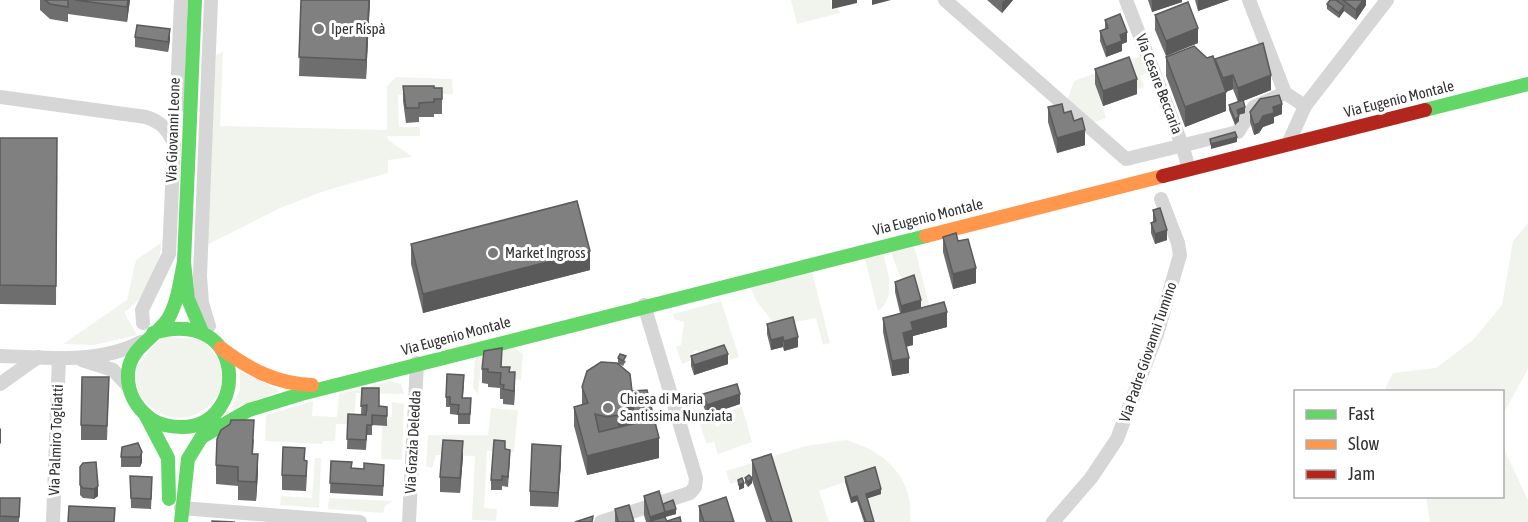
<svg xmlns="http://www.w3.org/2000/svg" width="1528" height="522" font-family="'Asap Condensed',sans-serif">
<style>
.green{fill:#f1f4ed}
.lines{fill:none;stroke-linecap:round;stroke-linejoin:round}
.street{stroke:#d6d6d6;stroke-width:14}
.fast{stroke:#63d668;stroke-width:14}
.slow{stroke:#ff974d;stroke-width:14}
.jam{stroke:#b3261e;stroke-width:14}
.wall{fill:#6e6e6e}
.shaded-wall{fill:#5a5a5a}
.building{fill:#808080;stroke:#5a5a5a;stroke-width:1.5;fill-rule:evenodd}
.poi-dot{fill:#7a7a7a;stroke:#fff;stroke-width:2}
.labels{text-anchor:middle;stroke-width:6;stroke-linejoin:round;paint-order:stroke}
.poi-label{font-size:15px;fill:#323232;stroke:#fff;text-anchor:start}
.street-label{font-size:15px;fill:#323232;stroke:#fff}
</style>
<rect width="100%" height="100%" fill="#fff"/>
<!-- green -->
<g class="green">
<polygon points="791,0 830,0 832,9 838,8 840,13 797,24"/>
<polygon points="223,52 220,126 387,130 387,86 396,77 452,79 453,94 398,95 399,127 420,127 420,136 387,136 388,140 413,157 388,160 388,173 327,190 280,208 207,245 216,55"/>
<polygon points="1141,56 1147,73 1140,76 1144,87 1136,90 1095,84 1106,118 1092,123 1067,101 1074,81"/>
<polygon points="1528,223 1528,369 1503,414 1502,392 1384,391 1393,373 1436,368 1473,340 1502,305 1513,241"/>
<path d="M 161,243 C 161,266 144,301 124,312 L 137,335 L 94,345 L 63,344 L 127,300 L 136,260 Z"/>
<path d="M 914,246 L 933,320 C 912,304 899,277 891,252 Z"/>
<path d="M 883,254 C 888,273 897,297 878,311 L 865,259 Z"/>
<path d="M 812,272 L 830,343 L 823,345 L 816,318 L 775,326 C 767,310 756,307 751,287 Z"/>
<polygon points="721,301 739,357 730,360 728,353 718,357 694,350 692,360 682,364 676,347 681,345 684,322 674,319 673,314"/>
<path d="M 162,336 L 203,340 C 208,347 216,355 219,363 C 235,402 183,437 150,406 C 147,403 142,399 140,396 C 136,389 137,376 136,368 Z"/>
<polygon points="514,347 523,354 521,380 512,379 512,371 481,365 478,394 473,388 475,357"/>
<polygon points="240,371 277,389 278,392 231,409 240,389"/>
<polygon points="390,381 401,384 404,394 356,393 354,424 336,424 335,441 323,441 322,444 265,441 266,415 313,401 312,416 337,417 339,394"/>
<polygon points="392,402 404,404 402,460 381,459 382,426 387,426 387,417 392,417"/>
<polygon points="742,407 752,442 718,454 714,442 706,443 700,424 710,421 718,427 732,410"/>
<polygon points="491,408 518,410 514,452 487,451 484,508 497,509 496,521 472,520 475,456 436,455 432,468 426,466 428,435 488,435"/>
<path d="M 846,440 C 873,448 900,464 908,494 C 911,503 909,513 911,522 L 873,522 L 845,482 L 819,491 L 829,522 L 793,522 L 776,469 L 730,484 L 726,471 L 806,446 Z"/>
<polygon points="1503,447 1528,500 1528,522 1430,522 1426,497 1502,496"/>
<polygon points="315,458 321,458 319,508 280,505 281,496 312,498"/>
<polygon points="329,498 393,501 385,506 383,513 328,509"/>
</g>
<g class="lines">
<!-- street -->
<g class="street">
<polyline points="181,0 178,73 185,105"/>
<polyline points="945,0 1126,159 1238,132 1254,107 1285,93"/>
<polyline points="1126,0 1182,145 1189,169"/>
<polyline points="1249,0 1285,93 1305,106"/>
<path d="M 0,97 L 146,117 C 161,122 168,129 174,144 L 169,254 L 142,310 L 143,323"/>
<polyline points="1288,144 1305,106 1387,0"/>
<polyline points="209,326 202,303 200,276 211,0"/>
<path d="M 0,356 C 46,357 99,365 141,342"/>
<polyline points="82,360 113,370 129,387"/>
<polyline points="0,384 38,357"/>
<polyline points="181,508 360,522"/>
<polyline points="53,522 59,358"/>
<polyline points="409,522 417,363"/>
<polyline points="601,522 690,493 695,487 696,478 644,305"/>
<polyline points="1053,522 1091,478 1117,439 1157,334 1180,255 1178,243 1161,199"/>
</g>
<!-- fast -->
<g class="fast">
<polyline points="195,0 184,262 188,299 202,332"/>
<polyline points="1425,110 1528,84"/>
<path d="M 153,333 C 249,305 249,427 182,427 C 171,427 160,425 151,419 C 136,408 127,392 128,373 C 130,347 155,338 168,319 C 178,302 180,281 184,262"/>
<polyline points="146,416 168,458 169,499"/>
<polyline points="202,437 249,410 301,394 926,236"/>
<polyline points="181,522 188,459 214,417"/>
</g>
<!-- slow -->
<g class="slow">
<polyline points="926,236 1163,176"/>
<path d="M 221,348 C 249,369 276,384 312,385"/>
</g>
<!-- jam -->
<polyline class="jam" points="1163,176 1425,110"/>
</g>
<!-- wall -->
<g class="wall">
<polygon points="40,0 130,0 127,22 68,14 68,22 50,19 40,10"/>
<polygon points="301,0 370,0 366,79 299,76"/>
<polygon points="987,0 1013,0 1002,13"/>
<polygon points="1148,0 1182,0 1182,2 1152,12"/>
<polygon points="1195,0 1229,0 1198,11"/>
<polygon points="1330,0 1366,0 1366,5 1356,20 1344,11 1339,18 1327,9 1327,4"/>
<polygon points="1155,15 1198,43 1166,56 1155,30"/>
<polygon points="1105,20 1127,42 1122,44 1122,51 1106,57 1100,41 1100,31 1105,30"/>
<polygon points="135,37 170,39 168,52 135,47"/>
<polygon points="1166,57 1207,58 1215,63 1215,59 1271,90 1243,101 1245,113 1239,115 1239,121 1235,125 1229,110 1229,105 1238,102 1233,89 1226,92 1226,111 1185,127 1166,76"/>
<polygon points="1095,69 1137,94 1103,106 1095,84"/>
<polygon points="403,86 442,88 442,114 434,114 434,117 419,117 419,122 406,123 403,101"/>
<polygon points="1048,107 1074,121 1085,145 1057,153 1048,122"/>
<polygon points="1250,112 1282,114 1274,117 1274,123 1263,127 1259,133 1254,135 1250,122"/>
<polygon points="0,138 57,138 56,305 0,304"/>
<polygon points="1153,210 1167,240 1155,244 1151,233 1151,223 1153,222"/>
<polygon points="943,237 958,241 976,283 953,289 943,252"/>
<polygon points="411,244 590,270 423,313 411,264"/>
<polygon points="895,282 921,308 947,327 913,336 913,345 906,347 909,373 892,376 883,332 883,318 900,313 895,292"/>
<polygon points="767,324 798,347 784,351 783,347 771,350 767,334"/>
<polygon points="691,356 728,364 694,375 691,366"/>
<polygon points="618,358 626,361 623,366 619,364 632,391 659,458 587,475 574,426 574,407 582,405 582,387 618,363"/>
<polygon points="502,367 510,372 515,387 514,405 503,404 503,399 500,399 500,388 488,387 488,384 482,383 482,369"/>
<polygon points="109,377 107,440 81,440 81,425"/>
<polygon points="464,385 463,398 471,398 470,424 458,424 458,415 450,414 450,407 446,407 446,397"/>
<polygon points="362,388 379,406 387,407 387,426 372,425 372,435 367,435 366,450 347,449 348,414 361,415"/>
<polygon points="703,394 740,404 707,415 703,405"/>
<polygon points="254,439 253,454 258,473 256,501 238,500 238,486 216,484 216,465"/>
<polygon points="138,443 142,462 140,467 121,467 121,457"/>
<polygon points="463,456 460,493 440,492 440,477"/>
<polygon points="305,460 307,475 306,491 282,490 282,475"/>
<polygon points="510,460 508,487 502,486 502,490 491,490 491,480"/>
<polygon points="752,460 792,522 766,522 752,480 752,483 748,487 745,483 745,478 752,478"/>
<polygon points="331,461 352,468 384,475 383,496 330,493"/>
<polygon points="561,461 558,507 530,506 530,491"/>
<polygon points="83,463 98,496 94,499 83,498 80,495 80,467"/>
<polygon points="130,476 152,487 151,509 131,508"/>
<polygon points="845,477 881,494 867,498 874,522 864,522 857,501 851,503 845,482"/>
<polygon points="644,496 663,504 676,514 665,517 667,521 681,522 646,522 644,515"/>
<polygon points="0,498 20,498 19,522 0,522"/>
<polygon points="699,506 734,522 699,522"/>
<polygon points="615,509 634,522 615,522"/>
</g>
<!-- shaded-wall -->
<g class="shaded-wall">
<polygon points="128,0 130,0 127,22 127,7"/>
<polygon points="369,0 370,0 366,79 366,60"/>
<polygon points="832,0 857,0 857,3 832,9"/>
<polygon points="872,0 891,0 872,5"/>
<polygon points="1005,0 1013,0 1002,13 1002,3"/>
<polygon points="1152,0 1182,0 1182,2 1152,12"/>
<polygon points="1198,0 1229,0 1198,11"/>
<polygon points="1363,0 1366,0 1366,5 1356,20 1356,10"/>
<polygon points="1344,6 1344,11 1339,18 1339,13"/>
<polygon points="1198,28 1198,43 1166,56 1166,41"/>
<polygon points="170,29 170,39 168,52 168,42"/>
<polygon points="1127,32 1127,42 1122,44 1122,51 1106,57 1106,47 1120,35"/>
<polygon points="1233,75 1233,89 1226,92 1226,111 1185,127 1185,107 1223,93 1223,78"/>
<polygon points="1271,75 1271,90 1238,103 1238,88"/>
<polygon points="1137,79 1137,94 1103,106 1103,91"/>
<polygon points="1282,104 1282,114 1274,117 1274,123 1263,127 1259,133 1254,135 1254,125 1273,107"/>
<polygon points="1245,107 1245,113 1237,115 1237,110"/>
<polygon points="1239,116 1239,121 1235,125 1235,120"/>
<polygon points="1085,130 1085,145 1057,153 1057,138"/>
<polygon points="1237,137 1237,142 1211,149 1211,144"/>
<polygon points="1167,230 1167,240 1155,244 1155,234"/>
<polygon points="590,251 590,270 423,313 423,294"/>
<polygon points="976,268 976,283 953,289 953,274"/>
<polygon points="921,300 921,310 901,316 901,306"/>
<polygon points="947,312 947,327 913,336 913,345 903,347 903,333 911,322"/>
<polygon points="783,337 783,347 771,350 771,340"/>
<polygon points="798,337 798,347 784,351 784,341"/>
<polygon points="728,354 728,364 694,375 694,365"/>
<polygon points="909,358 909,373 892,376 892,361"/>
<polygon points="515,372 515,387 514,405 514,391"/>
<polygon points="740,394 740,404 707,415 707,405"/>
<polygon points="632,404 632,423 618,434 618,415"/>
<polygon points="1,428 1,443 0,444 0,429"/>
<polygon points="659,438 659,458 587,475 587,456"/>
<polygon points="463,441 463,456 460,493 460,478"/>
<polygon points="561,446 561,461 558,507 558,493"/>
<polygon points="142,452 142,462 140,467 140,457"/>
<polygon points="258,454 258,473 256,501 256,482"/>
<polygon points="752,478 752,483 748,487 748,482"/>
<polygon points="744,483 744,488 739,490 739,485"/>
<polygon points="98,486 98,496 94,499 94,489"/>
<polygon points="881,489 881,494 866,499 866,494"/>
<polygon points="857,496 857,501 851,503 851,498"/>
<polygon points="676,509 676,514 650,521 650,517"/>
</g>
<!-- building -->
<g class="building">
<polygon points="45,0 68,0 68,7 50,4"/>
<polygon points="75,0 128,0 127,7"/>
<polygon points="301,0 369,0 366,60 299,57"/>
<polygon points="1330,0 1338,0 1337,1 1344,6 1339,13 1327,4"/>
<polygon points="1343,0 1363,0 1356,10"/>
<polygon points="1188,2 1198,28 1166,41 1155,15"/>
<polygon points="1120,14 1127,32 1120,35 1122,41 1106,47 1100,31 1108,28 1105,20"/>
<polygon points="137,25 170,29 168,42 135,37"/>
<polygon points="1263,43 1271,75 1238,88 1233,75 1223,78 1215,59"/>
<polygon points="1194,46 1207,58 1213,56 1226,92 1185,107 1166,57"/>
<polygon points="1129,57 1137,79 1103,91 1095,69"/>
<polygon points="403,86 434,86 434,88 442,88 442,99 434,99 434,102 419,103 419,108 406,108"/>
<polygon points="1279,95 1282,104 1273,107 1274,113 1263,116 1259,123 1254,125 1250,112 1260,99"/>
<polygon points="1243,100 1245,107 1237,110 1239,116 1235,120 1229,105"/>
<polygon points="1062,104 1064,113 1071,111 1074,121 1082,118 1085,130 1057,138 1048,107"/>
<polygon points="1235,132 1237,137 1211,144 1210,139"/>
<polygon points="0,138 57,138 56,286 0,285"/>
<polygon points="577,201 590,251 423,294 411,244"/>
<polygon points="1160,208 1167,230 1155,234 1151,223 1156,221 1153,210"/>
<polygon points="956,233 958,241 968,239 976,268 953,274 943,237"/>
<polygon points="914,275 921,300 901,306 895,282"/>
<polygon points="944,302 947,312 911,322 913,330 903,333 909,358 892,361 883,318"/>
<polygon points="793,317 798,337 784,341 783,337 771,340 767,324"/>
<polygon points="724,345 728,354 694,365 691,356"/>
<polygon points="502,348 501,367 510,367 509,372 515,372 514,391 503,389 504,385 500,384 501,373 488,372 488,369 482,369 484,351"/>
<polygon points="620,354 626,356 623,361 618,358"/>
<path d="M 601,362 L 617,363 L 630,374 L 632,391 L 647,390 L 659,438 L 587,456 L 574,407 L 588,403 L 582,387 L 587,371 ZM 632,404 L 637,423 L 599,432 L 595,414 L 607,417 L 618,415 Z"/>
<polygon points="447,374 464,375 462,398 471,398 470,414 458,414 459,405 450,404 450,397 446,397"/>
<polygon points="82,377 109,377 107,426 81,425"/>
<polygon points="737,384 740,394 707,405 703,394"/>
<polygon points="362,388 379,388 379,406 387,407 387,416 372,415 372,425 367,425 366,440 347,439 348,414 366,415 367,405 361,406"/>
<polygon points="231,420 254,420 252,454 258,454 256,482 238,481 238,467 216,465 217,439 221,430 230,424"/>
<polygon points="443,440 463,441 460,478 440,477"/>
<polygon points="494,440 505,441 505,449 510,450 508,477 502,476 502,480 491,480"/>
<polygon points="138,443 142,452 140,457 121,457 122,447"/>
<polygon points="532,444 561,446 558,493 530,491"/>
<polygon points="283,447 305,448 304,460 307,461 306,476 282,475"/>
<polygon points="771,454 792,522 772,522 752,460"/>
<polygon points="331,461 352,462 351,468 364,469 364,463 384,465 383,486 330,483"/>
<polygon points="96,462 98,486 94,489 83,488 80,485 80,467 83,463"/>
<polygon points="875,467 881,489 866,494 874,522 866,522 857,496 851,498 845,477"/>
<polygon points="749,475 752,478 748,482 745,478"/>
<polygon points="130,476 152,477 151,499 131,498"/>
<polygon points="742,478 744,483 739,485 738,480"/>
<polygon points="659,491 665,512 650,517 644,496"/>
<polygon points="726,497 734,522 704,522 699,506"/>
<polygon points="0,498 20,498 19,517 0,516"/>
<polygon points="673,500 676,509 665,512 663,504"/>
<polygon points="629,505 634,522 618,522 615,509"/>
<polygon points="69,506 115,508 114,522 68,522"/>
<polygon points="593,516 592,522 575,522"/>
<polygon points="665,517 667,522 651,522 650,521"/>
<polygon points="680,517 681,522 667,522 667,521"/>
<polygon points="212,521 235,522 212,522"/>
</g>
<!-- markers -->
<g class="poi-dot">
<circle cx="319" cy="29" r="6"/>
<circle cx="493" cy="253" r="6"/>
<circle cx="608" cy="408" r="6"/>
</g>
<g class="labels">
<!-- poi labels -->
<g class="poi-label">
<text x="331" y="34">Iper Rispà</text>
<text x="505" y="258">Market Ingross</text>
<text x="620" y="404">Chiesa di Maria<tspan x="620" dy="17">Santissima Nunziata</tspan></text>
</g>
<!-- street labels -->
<g class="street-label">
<text transform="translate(1159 84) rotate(69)" y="5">Via Cesare Beccaria</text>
<text transform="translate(1399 99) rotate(-14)" y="5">Via Eugenio Montale</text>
<text transform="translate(173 130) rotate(-88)" y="5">Via Giovanni Leone</text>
<text transform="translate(928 217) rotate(-14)" y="5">Via Eugenio Montale</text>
<text transform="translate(456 336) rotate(-15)" y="5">Via Eugenio Montale</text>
<text transform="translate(1148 352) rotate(-71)" y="5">Via Padre Giovanni Tumino</text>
<text transform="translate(56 440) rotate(-88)" y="5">Via Palmiro Togliatti</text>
<text transform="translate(413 442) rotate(-87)" y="5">Via Grazia Deledda</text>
</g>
</g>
<!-- legend -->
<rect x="1294" y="390" width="210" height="108" fill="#ffffff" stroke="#adadad" stroke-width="1.5"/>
<rect x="1306" y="410" width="30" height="9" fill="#63d668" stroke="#adadad" stroke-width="1.5"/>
<text x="1348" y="420" font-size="18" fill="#323232">Fast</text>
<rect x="1306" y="440" width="30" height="9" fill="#ff974d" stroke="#adadad" stroke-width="1.5"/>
<text x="1348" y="450" font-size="18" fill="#323232">Slow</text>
<rect x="1306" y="470" width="30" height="9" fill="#b3261e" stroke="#adadad" stroke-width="1.5"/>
<text x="1348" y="480" font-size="18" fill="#323232">Jam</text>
</svg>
